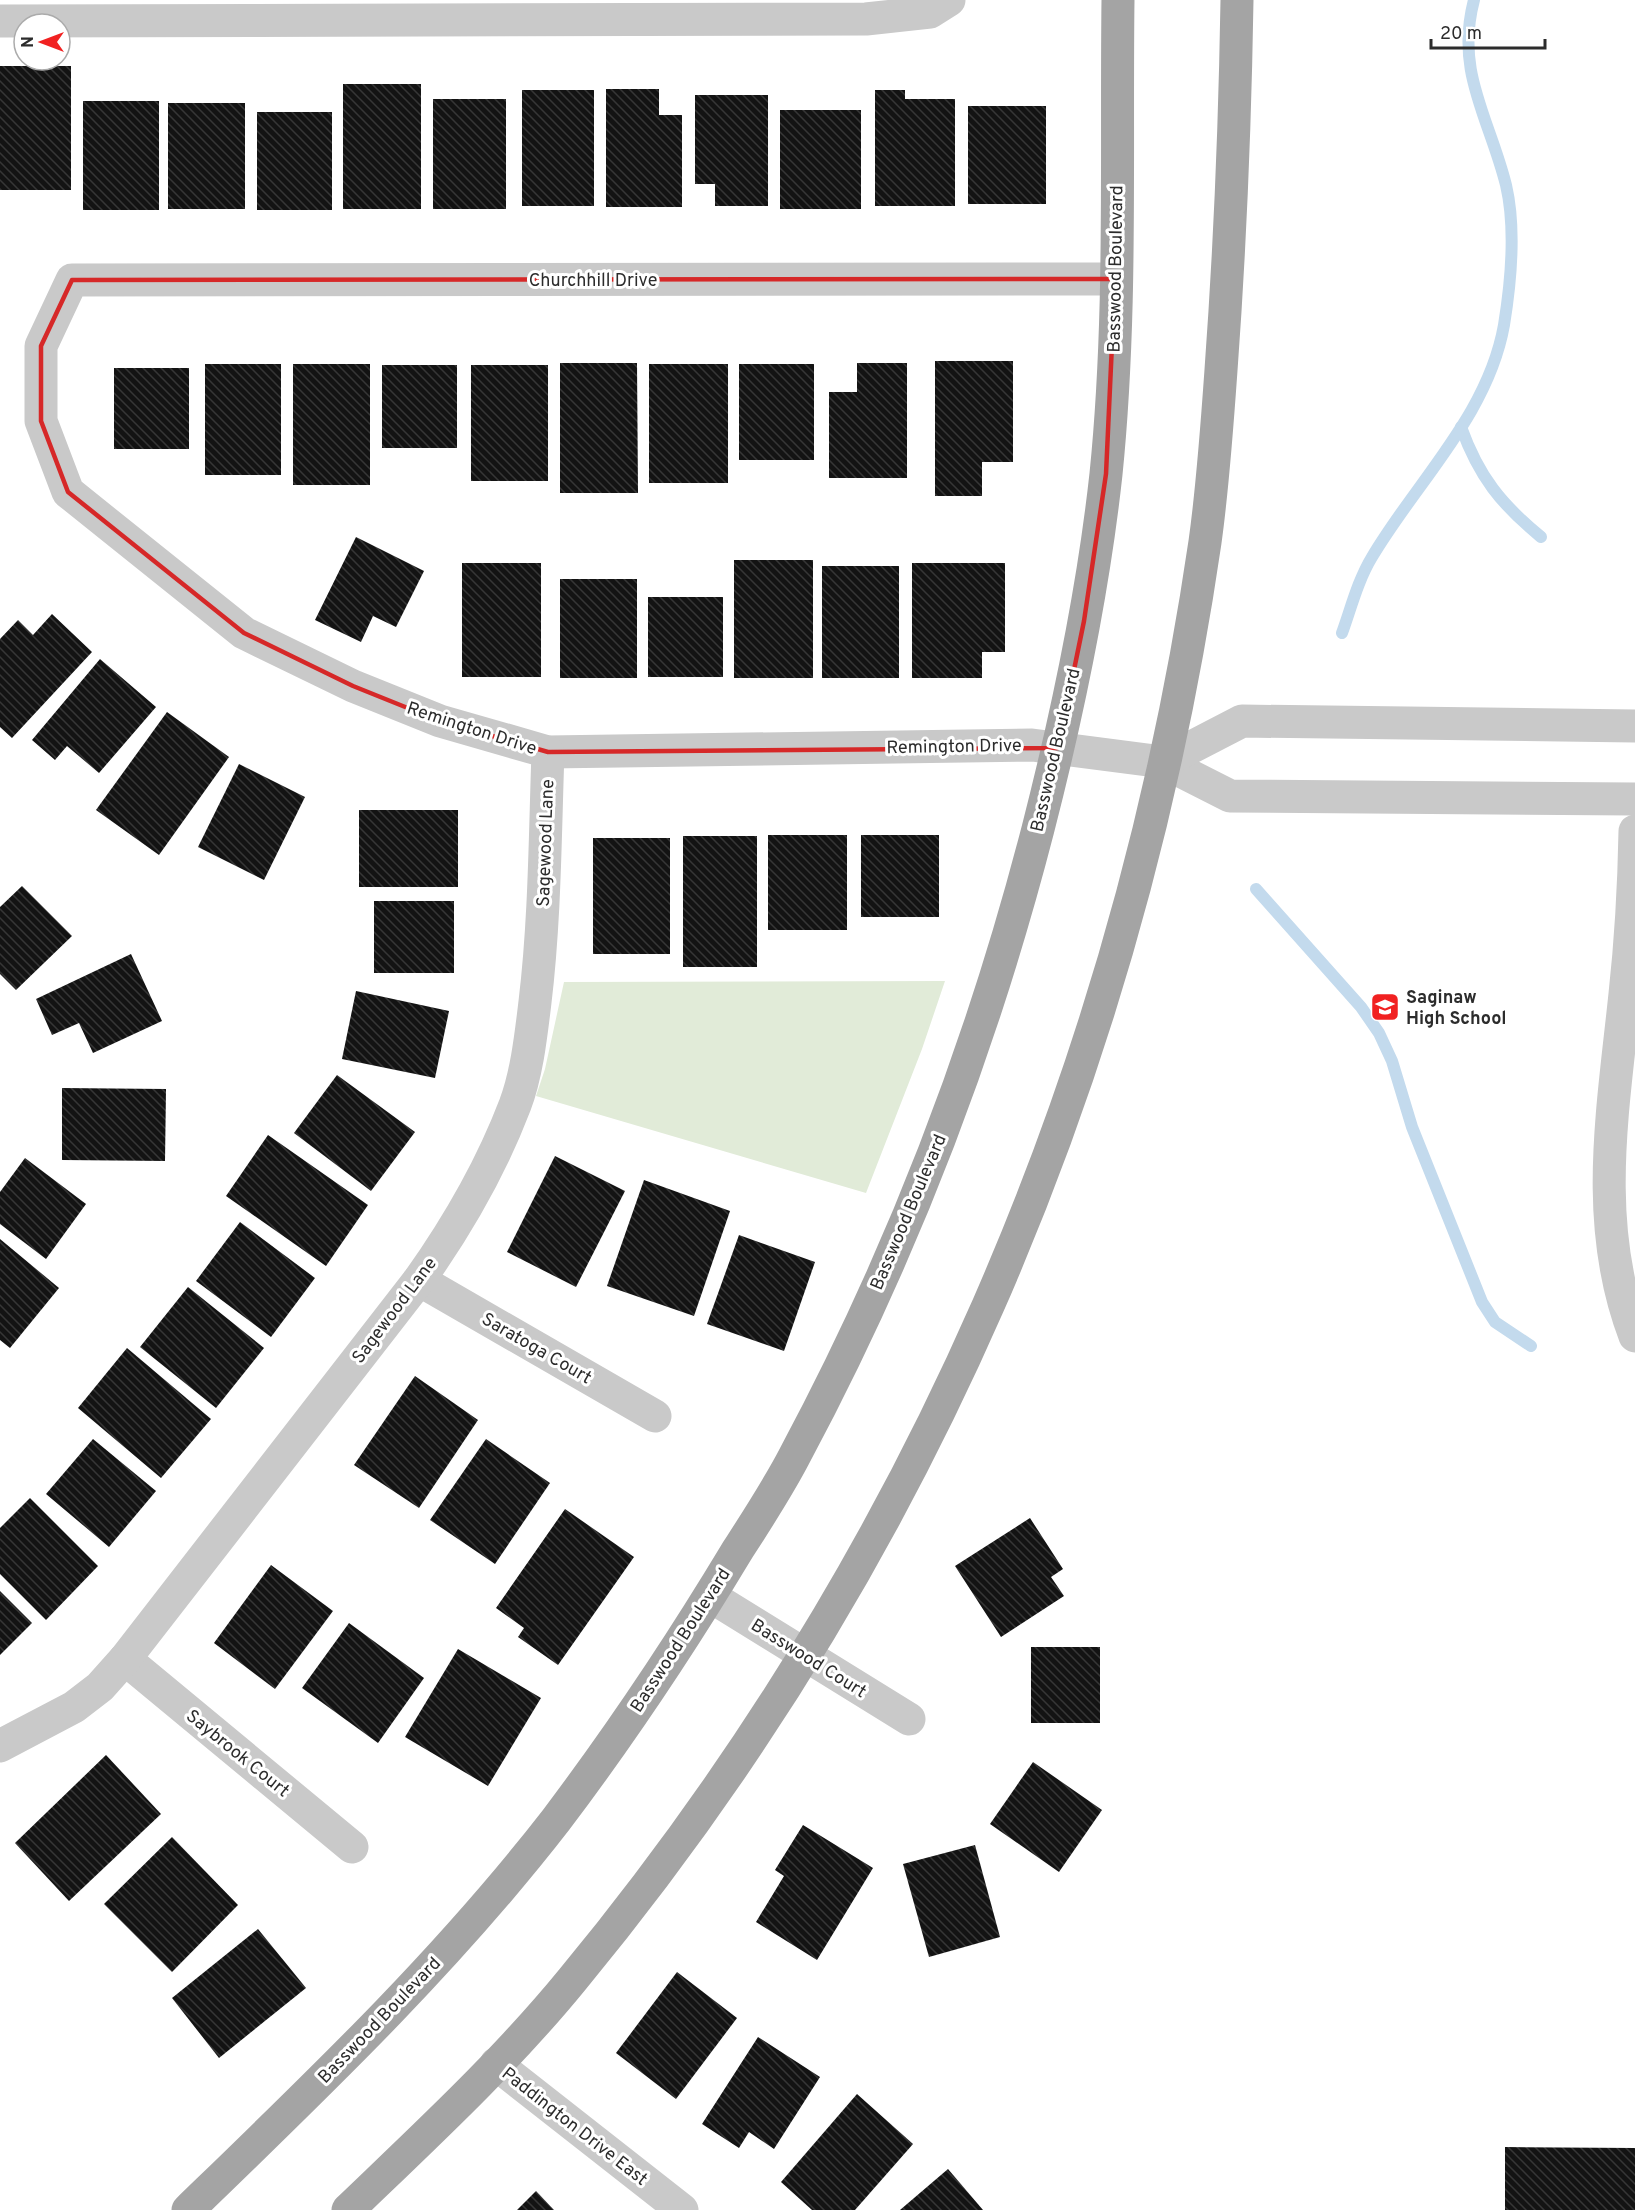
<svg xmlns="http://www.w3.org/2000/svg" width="1635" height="2210" font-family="Overpass,sans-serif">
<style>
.green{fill:#e1ebd8}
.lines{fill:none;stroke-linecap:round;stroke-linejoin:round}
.stream{stroke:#c3daed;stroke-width:12}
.building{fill:url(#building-back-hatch)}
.minor{stroke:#c9c9c9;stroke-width:33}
.major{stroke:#a4a4a4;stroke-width:33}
.marked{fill:none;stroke:#d62828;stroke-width:4.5;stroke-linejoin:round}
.labels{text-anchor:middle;stroke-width:6;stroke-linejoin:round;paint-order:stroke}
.street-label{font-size:18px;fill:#2c2c2c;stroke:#fff}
.poi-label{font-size:18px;font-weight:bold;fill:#2c2c2c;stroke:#fff;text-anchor:start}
</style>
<defs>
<pattern id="building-back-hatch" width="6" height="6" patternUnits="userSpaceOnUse" patternTransform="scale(1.5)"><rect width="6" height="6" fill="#131313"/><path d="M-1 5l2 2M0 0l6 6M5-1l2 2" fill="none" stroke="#363636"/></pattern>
</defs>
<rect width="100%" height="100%" fill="#fff"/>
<!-- green -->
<polygon class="green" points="945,981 922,1049 866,1193 536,1096 545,1069 564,982"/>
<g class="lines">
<!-- stream -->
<g class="stream">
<path d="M 1461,427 C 1479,477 1501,504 1541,537"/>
<path d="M 1342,633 C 1351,608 1358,580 1372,557 C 1417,481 1488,415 1504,325 C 1511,282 1516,228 1506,185 C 1489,117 1455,72 1474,0"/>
<polyline points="1256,889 1361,1007 1379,1033 1392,1061 1412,1127 1482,1302 1495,1322 1531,1346"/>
</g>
</g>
<!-- building -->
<g class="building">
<rect x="0" y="66" width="71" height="124"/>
<rect x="343" y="84" width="78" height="125"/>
<polygon points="606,89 659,89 659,115 682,115 682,207 606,207"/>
<rect x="522" y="90" width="72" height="116"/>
<polygon points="875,90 905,90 905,99 955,99 955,206 875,206"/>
<polygon points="695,95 768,95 768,206 715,206 715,184 695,184"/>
<rect x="433" y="99" width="73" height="110"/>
<rect x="83" y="101" width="76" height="109"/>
<rect x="168" y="103" width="77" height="106"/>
<rect x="968" y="106" width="78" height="98"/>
<rect x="780" y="110" width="81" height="99"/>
<rect x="257" y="112" width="75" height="98"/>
<polygon points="935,361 1013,361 1013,462 982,462 982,496 935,496"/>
<polygon points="560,363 637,363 638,493 560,493"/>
<polygon points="857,363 907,363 907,478 829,478 829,392 857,392"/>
<rect x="205" y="364" width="76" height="111"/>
<rect x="293" y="364" width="77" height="121"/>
<rect x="649" y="364" width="79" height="119"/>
<rect x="739" y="364" width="75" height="96"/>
<rect x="382" y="365" width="75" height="83"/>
<rect x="471" y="365" width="77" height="116"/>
<rect x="114" y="368" width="75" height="81"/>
<polygon points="356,537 424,571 396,627 373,616 361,642 315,620"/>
<rect x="734" y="560" width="79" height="118"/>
<rect x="462" y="563" width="79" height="114"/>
<polygon points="912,563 1005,563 1005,652 982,652 982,678 912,678"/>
<rect x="822" y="566" width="77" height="112"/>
<rect x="560" y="579" width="77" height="99"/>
<rect x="648" y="597" width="75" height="80"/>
<polygon points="52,614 92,652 12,738 0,727 0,639 18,620 33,635"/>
<polygon points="100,659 156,707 99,773 67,746 55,760 32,740"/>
<polygon points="167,712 229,757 159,855 96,810"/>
<polygon points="239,764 305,797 264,880 198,847"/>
<rect x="359" y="810" width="99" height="77"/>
<rect x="768" y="835" width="79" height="95"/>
<rect x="861" y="835" width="78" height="82"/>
<rect x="683" y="836" width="74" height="131"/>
<rect x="593" y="838" width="77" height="116"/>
<polygon points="22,886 72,936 16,990 0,974 0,907"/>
<rect x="374" y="901" width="80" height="72"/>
<polygon points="131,954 162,1021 93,1053 79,1023 52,1035 36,999"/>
<polygon points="356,991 449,1011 435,1078 342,1059"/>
<polygon points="337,1075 415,1132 371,1191 294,1133"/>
<polygon points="62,1088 166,1089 165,1161 62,1160"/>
<polygon points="268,1135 368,1205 326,1266 226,1196"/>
<polygon points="555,1156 625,1191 576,1287 507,1252"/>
<polygon points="25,1158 86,1204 46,1259 0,1224 0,1192"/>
<polygon points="644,1180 730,1211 694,1316 607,1286"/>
<polygon points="240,1222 315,1278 271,1337 196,1281"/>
<polygon points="739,1235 815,1262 784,1351 707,1324"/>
<polygon points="0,1239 59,1288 10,1348 0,1340"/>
<polygon points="188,1287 264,1348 216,1408 140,1347"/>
<polygon points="127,1348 211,1419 161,1478 78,1408"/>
<polygon points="415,1376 478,1420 419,1508 354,1465"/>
<polygon points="93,1439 156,1491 109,1547 46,1494"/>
<polygon points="486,1439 550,1483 495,1564 430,1520"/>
<polygon points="30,1498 98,1566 46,1620 0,1574 0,1528"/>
<polygon points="565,1509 634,1557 558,1665 518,1637 524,1628 496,1608"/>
<polygon points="1030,1518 1063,1569 1051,1577 1064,1596 1001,1637 955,1566"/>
<polygon points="271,1565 333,1611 275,1689 214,1643"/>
<polygon points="0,1591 32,1623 0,1655"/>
<polygon points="349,1623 424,1678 378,1743 302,1688"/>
<rect x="1031" y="1647" width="69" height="76"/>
<polygon points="458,1649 541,1698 488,1786 405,1737"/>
<polygon points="106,1755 161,1814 69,1901 15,1843"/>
<polygon points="1033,1762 1102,1810 1059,1872 990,1824"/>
<polygon points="803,1825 873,1868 817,1960 756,1922 784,1876 775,1870"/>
<polygon points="172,1837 238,1905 172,1972 104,1904"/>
<polygon points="975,1845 1000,1937 929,1957 903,1864"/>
<polygon points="258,1929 306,1988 219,2058 172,1998"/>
<polygon points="677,1972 737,2018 676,2099 616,2053"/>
<polygon points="758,2037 820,2077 774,2149 749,2132 739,2148 702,2124"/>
<polygon points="857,2094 913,2144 855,2210 812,2210 781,2182"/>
<polygon points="1505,2147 1635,2148 1635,2210 1505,2210"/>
<polygon points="948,2169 983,2210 900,2210"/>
<polygon points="536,2191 554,2210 517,2210"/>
</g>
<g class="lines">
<!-- minor -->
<g class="minor">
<polyline points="0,21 866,19 930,12 949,0"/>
<polyline points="1115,279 72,280 41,346 41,421 68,492 244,633 353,686 440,721 548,752 1032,745 1163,762 1230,796 1635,799"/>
<polyline points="1163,762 1242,721 1635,726"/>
<path d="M 1635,831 C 1634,886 1631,940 1625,994 C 1613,1110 1592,1224 1635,1336"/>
<polyline points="419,1280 655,1416"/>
<polyline points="710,1596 909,1719"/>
<polyline points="125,1659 352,1847"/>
<path d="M 0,1746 L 74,1707 L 100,1687 L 125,1659 L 419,1280 C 458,1225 491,1168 515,1105 C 527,1073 531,1035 535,1002 C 545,919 545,835 548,752"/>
<polyline points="496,2064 682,2210"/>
</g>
<!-- major -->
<g class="major">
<path d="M 188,2210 C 317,2085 446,1962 556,1820 C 621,1734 681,1644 737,1551 C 757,1520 778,1488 795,1455 C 901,1257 982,1046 1038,829 C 1068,712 1093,593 1106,474 C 1122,317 1116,157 1118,0"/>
<path d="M 348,2210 C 425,2136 505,2062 572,1980 C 916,1564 1127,1076 1205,542 C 1213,485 1217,427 1221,370 C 1230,247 1235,123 1237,0"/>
</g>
</g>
<!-- marked area -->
<path class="marked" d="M 1115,279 L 1106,474 L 1084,621 L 1058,748 L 548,752 L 440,721 L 353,686 L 244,633 L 68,492 L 41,421 L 41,346 L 72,280 Z"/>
<!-- icons -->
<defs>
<g id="school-square" transform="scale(1.5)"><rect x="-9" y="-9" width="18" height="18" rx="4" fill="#f12121" stroke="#fff"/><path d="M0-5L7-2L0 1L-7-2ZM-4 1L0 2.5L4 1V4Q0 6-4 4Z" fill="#fff"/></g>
</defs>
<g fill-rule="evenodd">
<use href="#school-square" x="1385" y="1007"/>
</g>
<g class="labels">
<!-- street labels -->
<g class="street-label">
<text transform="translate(1115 269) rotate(-89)" y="6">Basswood Boulevard</text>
<text x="593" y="286">Churchhill Drive</text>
<text transform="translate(472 728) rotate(18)" y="6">Remington Drive</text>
<text transform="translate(954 746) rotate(-1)" y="6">Remington Drive</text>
<text transform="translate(1055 750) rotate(-77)" y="6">Basswood Boulevard</text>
<text transform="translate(545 843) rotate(-88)" y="6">Sagewood Lane</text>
<text transform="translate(908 1212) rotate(-67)" y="6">Basswood Boulevard</text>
<text transform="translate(394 1310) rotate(-53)" y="6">Sagewood Lane</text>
<text transform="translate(537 1348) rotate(30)" y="6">Saratoga Court</text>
<text transform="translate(680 1640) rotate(-57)" y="6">Basswood Boulevard</text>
<text transform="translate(809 1658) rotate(32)" y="6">Basswood Court</text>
<text transform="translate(238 1753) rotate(39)" y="6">Saybrook Court</text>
<text transform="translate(379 2020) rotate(-46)" y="6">Basswood Boulevard</text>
<text transform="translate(575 2126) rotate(38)" y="6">Paddington Drive East</text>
</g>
<!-- poi labels -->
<g class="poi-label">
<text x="1406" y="1003">Saginaw<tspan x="1406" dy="21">High School</tspan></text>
</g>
</g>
<!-- north arrow -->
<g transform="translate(42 42) rotate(270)"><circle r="28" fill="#ffffff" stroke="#ababab" stroke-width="1.5"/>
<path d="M0-4.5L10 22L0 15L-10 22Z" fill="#f12121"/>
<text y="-9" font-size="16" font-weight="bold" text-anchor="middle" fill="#2c2c2c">N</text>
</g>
<!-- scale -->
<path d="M1431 39v9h114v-9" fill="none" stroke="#2c2c2c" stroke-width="3"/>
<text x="1440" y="39" font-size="18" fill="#2c2c2c" stroke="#ffffff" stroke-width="4.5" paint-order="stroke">20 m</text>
</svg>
